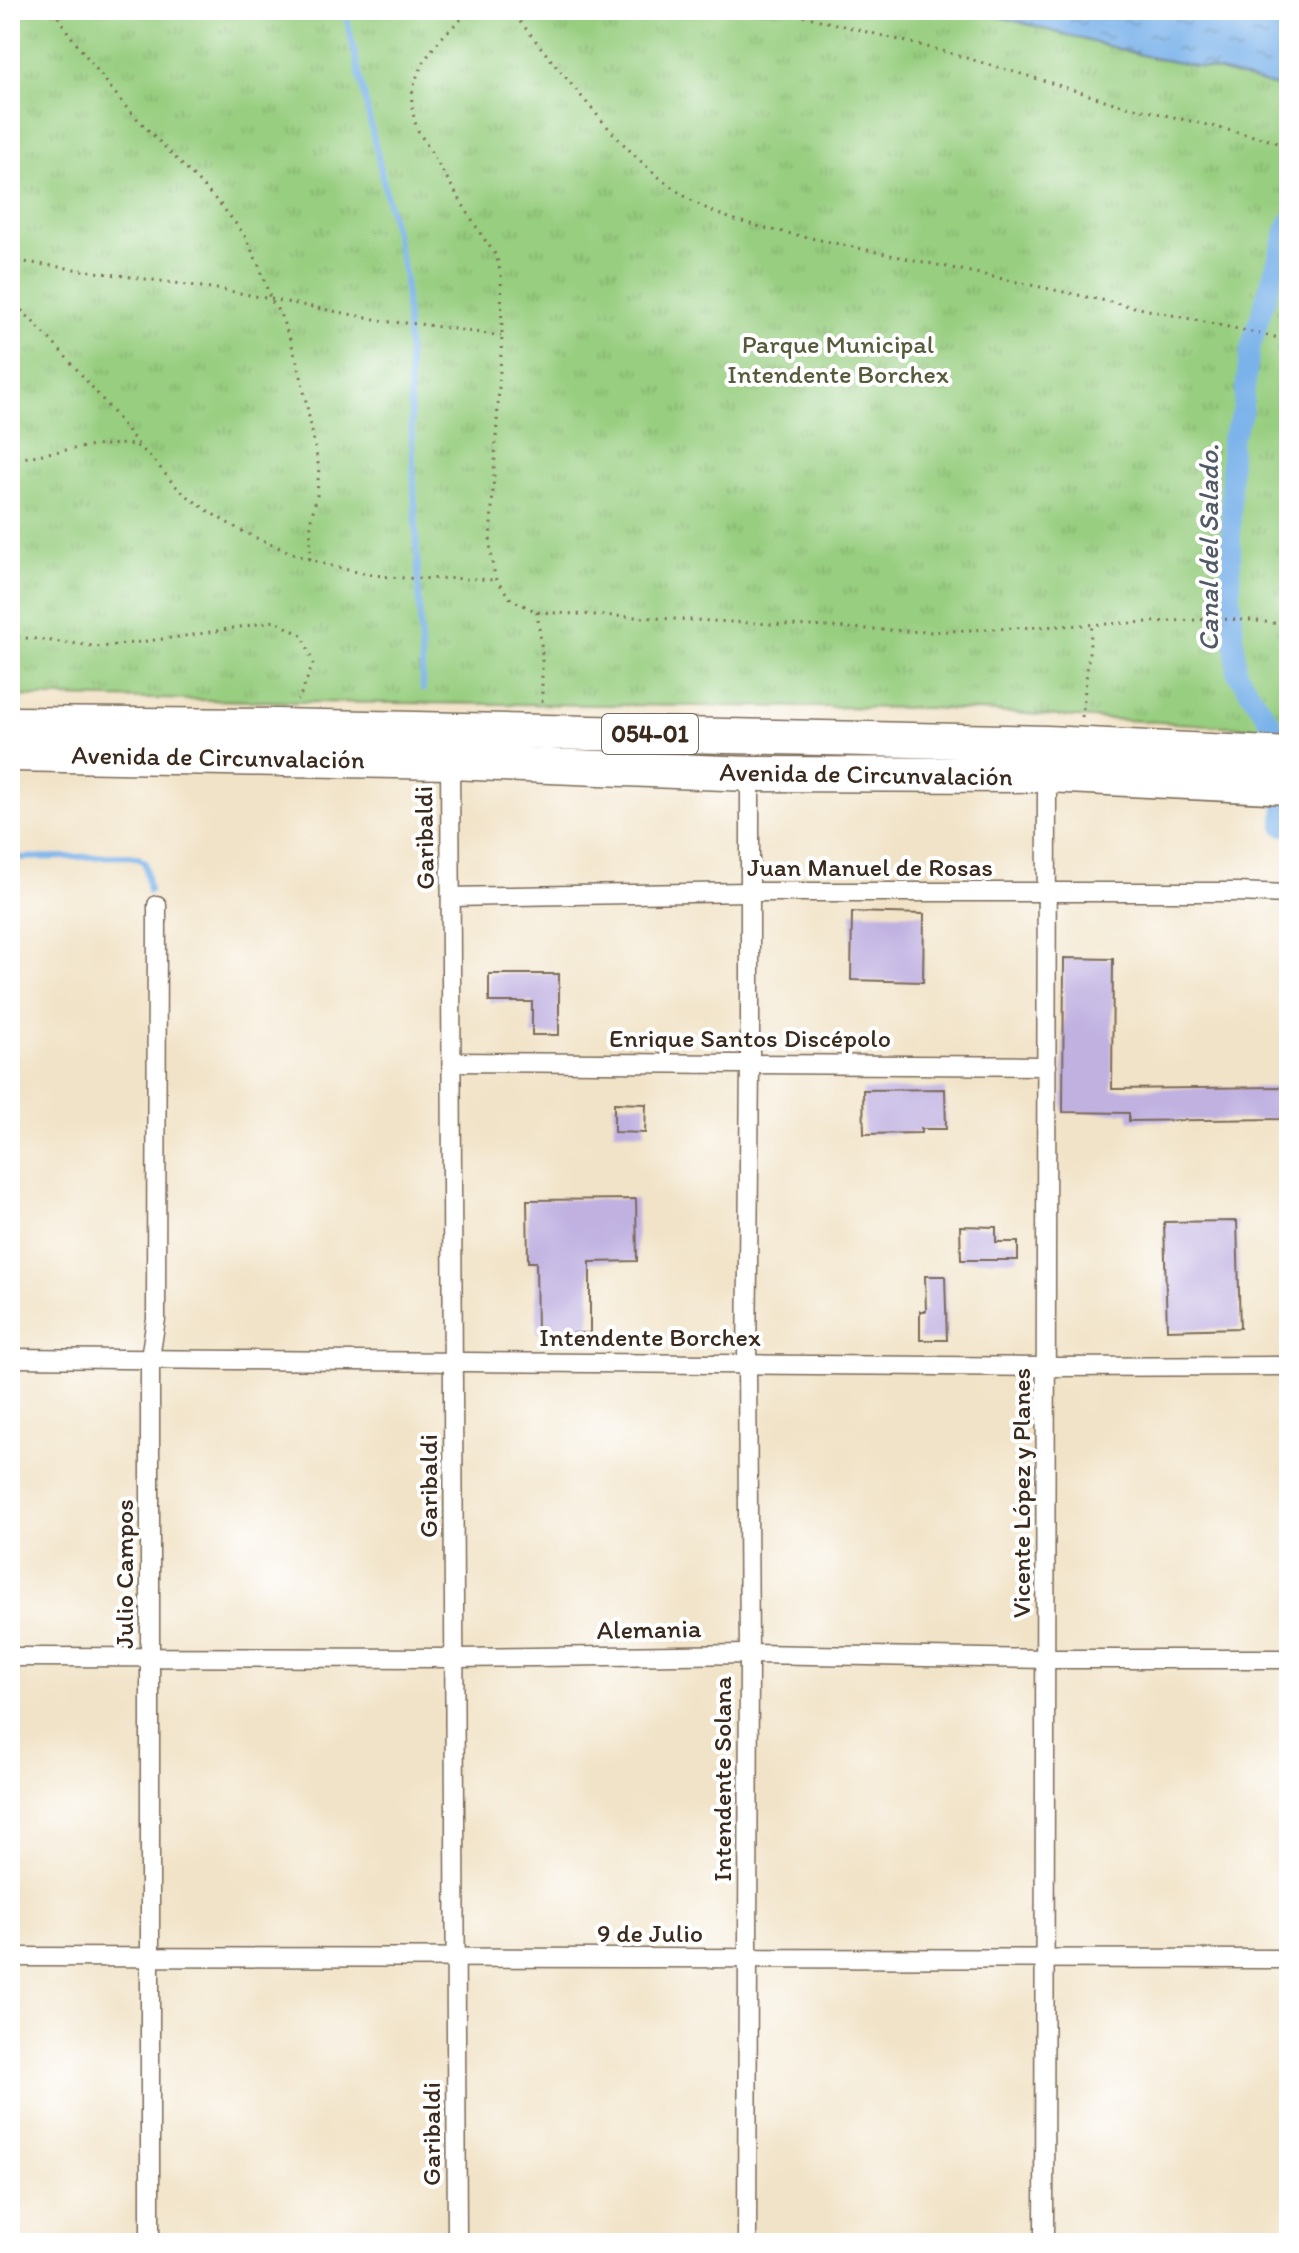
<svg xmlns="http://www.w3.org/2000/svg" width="1299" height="2253" font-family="Itim,sans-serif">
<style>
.park{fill:url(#park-tufts);stroke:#697c4e;stroke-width:2}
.water{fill:url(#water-ripples);stroke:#5a6e84;stroke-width:2}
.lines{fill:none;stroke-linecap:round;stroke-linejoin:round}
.stream{stroke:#7ab2ea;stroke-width:6}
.canal{stroke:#7ab2ea;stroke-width:20}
.building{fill:#c0b1e1}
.street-casing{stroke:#7b6b59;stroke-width:21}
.highway-casing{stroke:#7b6b59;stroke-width:37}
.path{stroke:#7b6b59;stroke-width:3;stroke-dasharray:2 6;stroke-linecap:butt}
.street{stroke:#fff;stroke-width:18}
.highway{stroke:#fff;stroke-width:34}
.labels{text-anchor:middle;stroke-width:8;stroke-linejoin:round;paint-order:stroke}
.shield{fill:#fff;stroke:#766a62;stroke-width:2}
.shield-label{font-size:24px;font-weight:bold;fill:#3b2a1e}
.park-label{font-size:26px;fill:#575b3b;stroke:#fff}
.street-label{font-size:26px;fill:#3b2a1e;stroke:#fff}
.water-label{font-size:28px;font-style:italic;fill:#515a65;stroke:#fff}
</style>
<defs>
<pattern id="park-tufts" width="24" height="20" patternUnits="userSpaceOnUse" patternTransform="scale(2)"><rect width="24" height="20" fill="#97ce7f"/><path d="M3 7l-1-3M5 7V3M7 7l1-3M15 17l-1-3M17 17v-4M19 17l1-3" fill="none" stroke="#83b16d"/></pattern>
<pattern id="water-ripples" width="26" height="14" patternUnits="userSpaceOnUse" patternTransform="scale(2)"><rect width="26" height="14" fill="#7ab2ea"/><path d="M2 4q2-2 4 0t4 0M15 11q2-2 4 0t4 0" fill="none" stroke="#6591bd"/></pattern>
</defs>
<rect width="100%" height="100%" fill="#fff"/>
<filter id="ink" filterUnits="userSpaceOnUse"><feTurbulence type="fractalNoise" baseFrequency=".0125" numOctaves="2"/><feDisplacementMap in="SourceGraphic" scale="16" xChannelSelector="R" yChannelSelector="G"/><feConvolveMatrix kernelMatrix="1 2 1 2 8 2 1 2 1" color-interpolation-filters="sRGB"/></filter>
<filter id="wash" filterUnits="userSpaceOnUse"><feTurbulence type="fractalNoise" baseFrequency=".006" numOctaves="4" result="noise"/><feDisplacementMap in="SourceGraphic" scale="32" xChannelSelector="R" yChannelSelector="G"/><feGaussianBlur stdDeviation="1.8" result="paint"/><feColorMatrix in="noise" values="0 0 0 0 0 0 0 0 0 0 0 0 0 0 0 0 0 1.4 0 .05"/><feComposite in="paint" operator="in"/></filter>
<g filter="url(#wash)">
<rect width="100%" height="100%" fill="#f1e3c7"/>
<!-- park -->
<polygon class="park" points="10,10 974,10 1149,57 1220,71 1282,88 1289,94 1289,730 929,708 300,702 10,696"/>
<!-- water -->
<polygon class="water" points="974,10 1289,10 1289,93 1281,88 1220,71 1149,57"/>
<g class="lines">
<!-- stream -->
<g class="stream">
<polyline points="345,10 405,278 423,689"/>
<polyline points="10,858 130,856 138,858 145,863 149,891"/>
</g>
<!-- canal -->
<g class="canal">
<polyline points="1273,726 1237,673 1231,597 1231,440 1242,414 1250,349 1289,222"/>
<polyline points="1283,826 1284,801"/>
</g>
</g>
<g id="blocks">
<!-- building -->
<g class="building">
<polygon points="852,912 924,914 923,982 851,980"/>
<polygon points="1064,958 1113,959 1112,1089 1289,1087 1289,1119 1129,1121 1129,1113 1063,1112"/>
<polygon points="489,974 559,974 559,1035 532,1035 532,1002 489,1002"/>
<polygon points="945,1089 946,1129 921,1129 921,1133 864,1134 863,1090"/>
<polygon points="614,1103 646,1104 645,1133 614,1132"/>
<polygon points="636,1199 637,1261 590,1262 590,1333 537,1333 536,1262 528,1262 527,1200"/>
<polygon points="1237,1221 1240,1328 1167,1330 1164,1222"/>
<polygon points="960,1226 996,1227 996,1242 1018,1242 1018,1260 961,1260"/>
<polygon points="925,1276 945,1276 947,1340 920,1340 920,1311 926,1311"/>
</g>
</g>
</g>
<g filter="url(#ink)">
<use href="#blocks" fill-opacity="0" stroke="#7b6b59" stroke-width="2"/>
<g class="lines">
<!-- street casing -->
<g class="street-casing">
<g id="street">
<polyline points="450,756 457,2243"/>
<polyline points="451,897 749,892 1236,892 1289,894"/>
<polyline points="453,1062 1047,1066"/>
<polyline points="10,1358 1047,1367 1289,1366"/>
<polyline points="10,1657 455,1658 749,1654 1046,1659 1289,1659"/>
<polyline points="10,1957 1289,1959"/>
<polyline points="150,2243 150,1358 156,1319 157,905"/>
<polyline points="747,2243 749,1654 747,1364 750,1064 750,774"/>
<polyline points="1044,2243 1047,770"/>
</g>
</g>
<!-- highway casing -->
<g class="highway-casing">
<g id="highway">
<polyline points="10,724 276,726 1047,743 1289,755"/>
<polyline points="10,754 450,762 750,774 1047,775 1289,787"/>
</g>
</g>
<!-- path -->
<g class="path">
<polyline points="54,10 69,34 125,106 220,204 244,234 260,268 270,298 280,314 290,339 300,371 319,468 317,495 311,519 310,559"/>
<path d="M 474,10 C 446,28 415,63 412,97 C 411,108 414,118 417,129 L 482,236 L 496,255 L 501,275 L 502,336 L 490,542 L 492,562 L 496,580 L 511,599 L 537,612 L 927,632 L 1216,619 L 1250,620 L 1289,625"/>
<path d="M 509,10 C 525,26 538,44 552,61 C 602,120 653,191 729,218 C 740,222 752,224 764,228 L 1289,340"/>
<polyline points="780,10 939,50 1045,81 1114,103 1262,138 1289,147"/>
<polyline points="10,260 224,290 390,322 420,324 501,336"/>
<path d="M 10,299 C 58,345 100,395 141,448"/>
<path d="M 10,461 C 32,455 119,439 136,446 C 151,452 166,478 179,489 C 212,517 250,537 290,552 C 319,564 359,574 390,577 C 425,580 459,577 494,580"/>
<polyline points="537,612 542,651 542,707"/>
<polyline points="10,636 102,647 193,635 275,621 303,636 313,664 302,692 297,700"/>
<polyline points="1082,717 1092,625"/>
</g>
<!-- street -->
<use href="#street" class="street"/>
<!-- highway -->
<use href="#highway" class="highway"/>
</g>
</g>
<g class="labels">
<!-- shield labels -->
<rect class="shield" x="602" y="714" width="96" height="40" rx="6"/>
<g class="shield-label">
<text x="650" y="742">054-01</text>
</g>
<!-- park labels -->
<g class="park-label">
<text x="838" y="353">Parque Municipal<tspan x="838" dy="30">Intendente Borchex</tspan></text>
</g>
<!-- street labels -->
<g class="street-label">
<text transform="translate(218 757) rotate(1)" y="9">Avenida de Circunvalación</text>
<text transform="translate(866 774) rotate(1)" y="9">Avenida de Circunvalación</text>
<text transform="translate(424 838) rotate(-91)" y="9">Garibaldi</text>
<text x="870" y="876">Juan Manuel de Rosas</text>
<text x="750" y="1047">Enrique Santos Discépolo</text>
<text x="650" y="1346">Intendente Borchex</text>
<text transform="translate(428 1486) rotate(-90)" y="9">Garibaldi</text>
<text transform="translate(1021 1493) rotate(-90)" y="9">Vicente López y Planes</text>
<text transform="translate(124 1574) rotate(-90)" y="9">Julio Campos</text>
<text transform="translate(649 1629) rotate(-1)" y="9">Alemania</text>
<text transform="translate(722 1779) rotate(-90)" y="9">Intendente Solana</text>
<text x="650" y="1942">9 de Julio</text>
<text transform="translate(431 2134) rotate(-90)" y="9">Garibaldi</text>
</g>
<!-- water labels -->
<g class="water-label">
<text transform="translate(1208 548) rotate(-90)" y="10">Canal del Salado.</text>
</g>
</g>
<!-- margin -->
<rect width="1299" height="2253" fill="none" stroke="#fff" stroke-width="40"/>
</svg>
